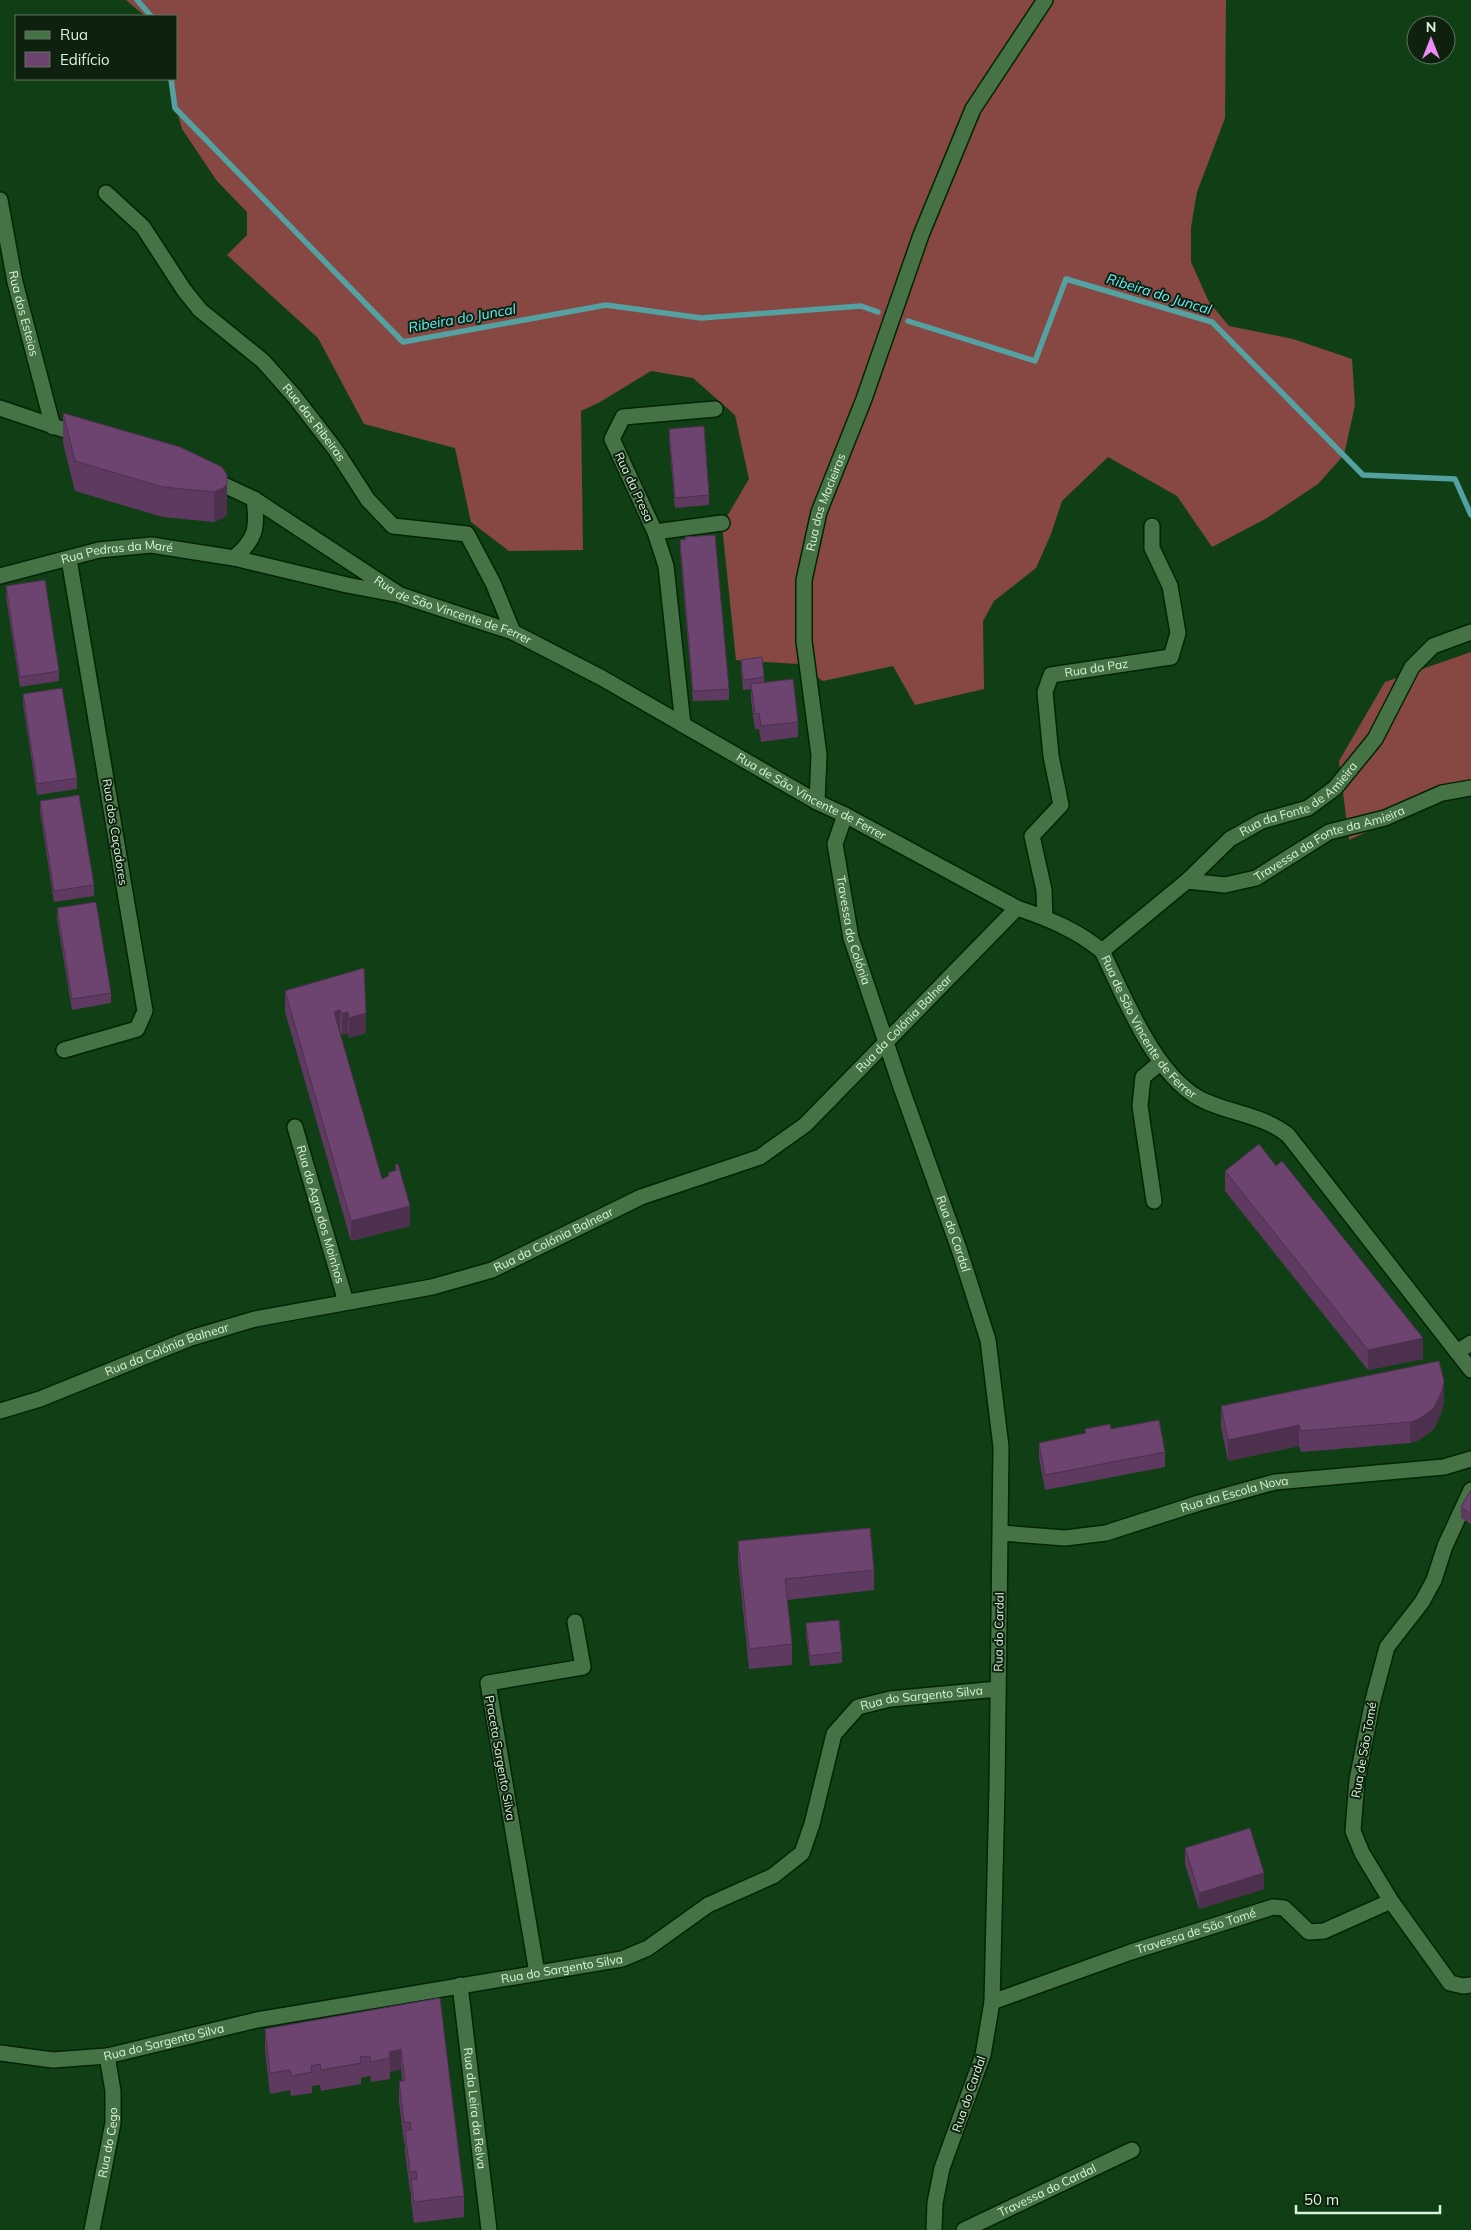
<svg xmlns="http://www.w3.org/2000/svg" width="1471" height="2230" font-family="Mulish,sans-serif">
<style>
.forest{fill:#874844}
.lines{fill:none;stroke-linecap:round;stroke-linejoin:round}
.stream{stroke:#53a1a0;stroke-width:5.5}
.minor-casing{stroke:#022405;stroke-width:18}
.tertiary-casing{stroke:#022405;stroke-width:18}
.minor{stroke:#467346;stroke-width:15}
.tertiary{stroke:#467346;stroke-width:15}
.wall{fill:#5e3a60}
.shaded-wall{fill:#4c304e}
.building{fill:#6d4470;stroke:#4c304e}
.labels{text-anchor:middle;stroke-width:4;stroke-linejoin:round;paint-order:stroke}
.street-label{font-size:12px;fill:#daf3da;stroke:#0e210f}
.water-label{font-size:14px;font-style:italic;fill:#67ecfa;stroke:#0e210f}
</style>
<rect width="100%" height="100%" fill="#113f15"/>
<!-- forest -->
<g class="forest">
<polygon points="126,0 1226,0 1225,118 1197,192 1191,227 1191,262 1209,302 1229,326 1293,339 1352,359 1355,405 1344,455 1318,484 1267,518 1212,547 1177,496 1108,457 1062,501 1051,534 1036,568 994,601 983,621 984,689 915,705 893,666 823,681 798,664 736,660 722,525 749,479 735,415 693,378 651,371 600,402 581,411 583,550 509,551 471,522 455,448 364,424 318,338 227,255 247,235 247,212 217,181 182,129 168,79 176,79 176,16 145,16"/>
<polygon points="1471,652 1471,792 1428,804 1349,840 1339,761 1385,682"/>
</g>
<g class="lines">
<!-- stream -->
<g class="stream">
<polyline points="137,0 151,16"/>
<polyline points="171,79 175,108 403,342 606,305 701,318 861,306 878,312"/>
<polyline points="908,321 1035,361 1066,279 1212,322 1363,475 1455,479 1471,515"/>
</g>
<!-- minor casing -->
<g class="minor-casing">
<g id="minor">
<path id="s1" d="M 106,193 L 143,227 L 184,290 L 200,310 L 263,361 L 294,396 L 335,449 L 368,500 L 393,526 L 467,534 L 493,583 L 513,632"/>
<path id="s2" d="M 0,200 L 15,282 L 53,427"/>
<polyline points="655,532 722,523"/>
<path d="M 234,558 C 256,539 258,528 254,499"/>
<path id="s3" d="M 0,576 L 99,550 L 151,545 L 234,558 L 347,585 L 400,595"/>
<polyline points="683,725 666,566 655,532 612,439 623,417 715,409"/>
<path id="s4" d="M 817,802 L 819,755 L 804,641 L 804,580 L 819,512 L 864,399 L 921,235 L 973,109 L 1045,0"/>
<path id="s5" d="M 845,815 L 835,844 L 851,938 L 901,1087 L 959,1249 L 988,1340 L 1001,1447 L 997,1789 L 992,2002 L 983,2055 L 942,2168 L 935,2203 L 934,2230"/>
<path id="s6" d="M 1187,881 L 1225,885 L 1256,878 L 1329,832 L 1385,818 L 1442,793 L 1471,788"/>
<path id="s7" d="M 1045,918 L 1044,890 L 1032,836 L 1061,805 L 1051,756 L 1045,692 L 1051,675 L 1171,657 L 1178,633 L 1170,586 L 1152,548 L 1152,526"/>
<path id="s8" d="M 1102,951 L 1187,881 L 1230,839 L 1262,821 L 1308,808 L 1335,788 L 1375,739 L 1412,667 L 1433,646 L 1471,632"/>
<polyline points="64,1050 137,1029 145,1011 69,559"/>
<path id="s9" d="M 295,1127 L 346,1302"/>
<polyline points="1154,1201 1140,1106 1143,1077 1160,1063"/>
<polyline points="1457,1352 1471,1343"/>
<path id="s10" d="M 0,1411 L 40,1399 L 191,1338 L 255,1319 L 432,1287 L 492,1270 L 641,1197 L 760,1157 L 805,1125 L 1017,908"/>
<polyline points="1471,1490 1445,1546 1434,1580 1422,1602 1387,1647 1373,1700 1357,1780 1353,1831 1362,1853 1391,1901 1450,1983 1463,1986 1471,1985"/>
<path id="s11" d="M 1001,1533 L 1065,1538 L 1106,1533 L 1199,1503 L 1275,1482 L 1444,1467 L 1471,1459"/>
<polyline points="537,1973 488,1683 583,1667 575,1622"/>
<path id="s12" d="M 460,1985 L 489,2230"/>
<path id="s13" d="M 992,2002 L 1131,1952 L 1273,1907 L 1284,1908 L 1309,1932 L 1324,1931 L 1391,1901"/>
<path id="s14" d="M 0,2053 L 53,2060 L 107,2056 L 257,2020 L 622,1959 L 648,1948 L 708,1905 L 773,1876 L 802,1853 L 812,1824 L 834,1734 L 858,1707 L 890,1699 L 998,1689"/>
<path id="s15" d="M 92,2230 L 113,2123 L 113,2091 L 107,2056"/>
<path id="s16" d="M 964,2230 L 1132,2150"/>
</g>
</g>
<!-- tertiary casing -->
<g class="tertiary-casing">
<g id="tertiary">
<polyline points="0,408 83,436"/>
<path id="s17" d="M 209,478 L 254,499 L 400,595 L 513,632 L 602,678 L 817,802 L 845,815 L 1017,908 C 1047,918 1077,930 1102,951 C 1125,998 1157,1082 1207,1102 C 1235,1114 1264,1116 1288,1135 L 1471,1370"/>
</g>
</g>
<!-- minor -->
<use href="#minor" class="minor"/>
<!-- tertiary -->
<use href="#tertiary" class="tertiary"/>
</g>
<!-- wall -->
<g class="wall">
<polygon points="63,413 180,447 227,505 227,514 223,518 214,522 163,517 75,491 63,443"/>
<polygon points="669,429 709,495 709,505 675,508 669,439"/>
<polygon points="680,540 729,689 729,700 693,701 680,550"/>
<polygon points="6,586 59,671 59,681 20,687 6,597"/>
<polygon points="741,660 764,677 764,683 798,722 798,737 761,742 759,729 755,729 751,700 751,689 743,690 741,670"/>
<polygon points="23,694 77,778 77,789 37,795 23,704"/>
<polygon points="40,801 94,885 94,896 54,902 40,811"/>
<polygon points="57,908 111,993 111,1003 72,1010 57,919"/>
<polygon points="364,968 366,1033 349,1038 348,1033 342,1035 340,1031 339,1031 382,1179 388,1177 388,1173 395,1171 395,1165 398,1164 410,1226 351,1241 285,1012 285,991"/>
<polygon points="1276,1166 1423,1359 1368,1370 1225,1191 1225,1171"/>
<polygon points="1444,1401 1442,1411 1434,1429 1419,1440 1410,1443 1301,1452 1299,1446 1228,1461 1221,1427 1221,1406"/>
<polygon points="1085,1429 1111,1429 1165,1452 1165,1467 1045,1490 1039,1458 1039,1443 1085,1433"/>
<polygon points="1471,1490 1471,1524 1461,1518 1461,1507"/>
<polygon points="738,1541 874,1570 874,1590 787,1600 792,1644 792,1665 749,1669 738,1562"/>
<polygon points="806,1623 842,1652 842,1663 810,1666 806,1634"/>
<polygon points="1185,1848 1264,1889 1199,1909 1185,1864"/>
<polygon points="440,1998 464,2196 464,2217 414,2223 411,2201 411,2192 410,2192 405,2152 405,2143 404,2143 399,2102 399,2081 402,2081 401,2069 390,2072 390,2079 371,2082 370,2076 361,2078 361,2084 321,2091 320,2085 312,2086 312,2093 291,2096 290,2090 270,2094 265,2050 265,2029"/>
</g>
<!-- shaded-wall -->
<g class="shaded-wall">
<polygon points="227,475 227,514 223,518 214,522 214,492"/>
<polygon points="340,1010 340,1031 334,1033 334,1012"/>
<polygon points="348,1012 348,1033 342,1035 342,1014"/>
<polygon points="366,1013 366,1033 349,1038 349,1018"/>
<polygon points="410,1206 410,1226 351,1241 351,1221"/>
<polygon points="1423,1338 1423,1359 1368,1370 1368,1350"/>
<polygon points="1444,1381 1444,1401 1442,1411 1434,1429 1419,1440 1410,1443 1410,1422"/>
<polygon points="1299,1425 1299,1446 1228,1461 1228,1440"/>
<polygon points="1264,1873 1264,1889 1199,1909 1199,1893"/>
<polygon points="401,2049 401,2069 390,2072 390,2058 389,2052"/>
</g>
<!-- building -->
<g class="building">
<polygon points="63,413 180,447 222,467 227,475 227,484 223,488 214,492 163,487 75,461"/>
<polygon points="704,426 709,495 675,498 669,429"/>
<polygon points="715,535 729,689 693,691 680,540 686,539 685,537"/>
<polygon points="45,580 59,671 20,677 6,586"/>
<polygon points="762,657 764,677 743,680 741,660"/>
<polygon points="793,679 798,722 761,726 759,713 755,714 751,684"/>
<polygon points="62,688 77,778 37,784 23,694"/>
<polygon points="79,795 94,885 54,891 40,801"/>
<polygon points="96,902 111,993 72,999 57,908"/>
<polygon points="364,968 366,1013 349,1018 348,1012 342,1014 340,1010 334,1012 382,1179 389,1176 388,1173 397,1170 395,1165 398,1164 410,1206 351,1221 285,991"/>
<polygon points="1259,1144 1276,1166 1282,1161 1423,1338 1368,1350 1225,1171"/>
<polygon points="1439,1361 1444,1381 1442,1391 1434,1408 1419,1419 1410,1422 1301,1431 1299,1425 1228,1440 1221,1406"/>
<polygon points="1159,1420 1165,1452 1045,1475 1039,1443 1086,1433 1085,1429 1110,1424 1111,1429"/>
<polygon points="1471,1490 1471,1514 1461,1507"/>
<polygon points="870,1528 874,1570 785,1579 792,1644 749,1649 738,1541"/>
<polygon points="839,1620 842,1652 810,1656 806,1623"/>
<polygon points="1250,1828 1264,1873 1199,1893 1185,1848"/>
<polygon points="440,1998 464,2196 414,2202 411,2180 417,2179 416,2171 410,2172 405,2131 411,2130 410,2122 404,2122 399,2081 405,2081 401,2049 389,2052 390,2058 371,2062 370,2056 360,2057 361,2063 321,2070 320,2064 311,2066 312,2072 291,2076 290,2070 270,2073 265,2029"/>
</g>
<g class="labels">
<!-- street labels -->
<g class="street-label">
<text dy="4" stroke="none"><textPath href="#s2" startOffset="116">Rua dos Esteios</textPath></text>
<text dy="4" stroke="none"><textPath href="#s1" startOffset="312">Rua das Ribeiras</textPath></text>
<text transform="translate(634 487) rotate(65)" y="4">Rua da Presa</text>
<text dy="4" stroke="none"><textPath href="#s4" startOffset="304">Rua das Macieiras</textPath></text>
<text dy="4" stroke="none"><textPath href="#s3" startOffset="120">Rua Pedras da Maré</textPath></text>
<text dy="4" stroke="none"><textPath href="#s17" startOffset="279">Rua de São Vincente de Ferrer</textPath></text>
<text dy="4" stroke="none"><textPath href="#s7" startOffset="304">Rua da Paz</textPath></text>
<text dy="4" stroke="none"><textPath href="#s17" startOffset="684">Rua de São Vincente de Ferrer</textPath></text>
<text dy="4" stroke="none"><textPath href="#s8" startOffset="251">Rua da Fonte de Amieira</textPath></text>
<text transform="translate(115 832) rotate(81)" y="4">Rua dos Caçadores</text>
<text dy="4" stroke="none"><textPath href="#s6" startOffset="152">Travessa da Fonte da Amieira</textPath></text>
<text dy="4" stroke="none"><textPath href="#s5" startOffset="119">Travessa da Colónia</textPath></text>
<text dy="4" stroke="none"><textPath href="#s10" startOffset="1002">Rua da Colónia Balnear</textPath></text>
<text dy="4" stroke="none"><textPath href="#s17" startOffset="1104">Rua de São Vincente de Ferrer</textPath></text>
<text dy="4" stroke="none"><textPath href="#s9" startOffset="91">Rua do Agro dos Moinhos</textPath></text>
<text dy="4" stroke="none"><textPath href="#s5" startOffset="439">Rua do Cardal</textPath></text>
<text dy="4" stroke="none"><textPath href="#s10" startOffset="582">Rua da Colónia Balnear</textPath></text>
<text dy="4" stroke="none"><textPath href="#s10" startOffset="178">Rua da Colónia Balnear</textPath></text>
<text dy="4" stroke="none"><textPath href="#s11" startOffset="240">Rua da Escola Nova</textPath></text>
<text transform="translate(999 1632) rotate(-89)" y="4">Rua do Cardal</text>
<text dy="4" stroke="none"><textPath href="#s14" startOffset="1066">Rua do Sargento Silva</textPath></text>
<text transform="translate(1364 1750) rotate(-80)" y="4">Rua de São Tomé</text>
<text transform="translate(500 1758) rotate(80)" y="4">Praceta Sargento Silva</text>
<text dy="4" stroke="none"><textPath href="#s13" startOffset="216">Travessa de São Tomé</textPath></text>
<text dy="4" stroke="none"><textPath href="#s14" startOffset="571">Rua do Sargento Silva</textPath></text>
<text dy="4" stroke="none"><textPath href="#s14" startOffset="166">Rua do Sargento Silva</textPath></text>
<text transform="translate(969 2094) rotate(-71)" y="4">Rua do Cardal</text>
<text dy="4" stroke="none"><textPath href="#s12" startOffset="124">Rua da Leira da Relva</textPath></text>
<text dy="4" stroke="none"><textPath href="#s15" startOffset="89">Rua do Cego</textPath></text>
<text dy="4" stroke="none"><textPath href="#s16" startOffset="92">Travessa do Cardal</textPath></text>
</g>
<!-- water labels -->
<g class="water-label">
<text transform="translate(1159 294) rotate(17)" y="5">Ribeira do Juncal</text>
<text transform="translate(462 318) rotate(-10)" y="5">Ribeira do Juncal</text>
</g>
</g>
<!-- legend -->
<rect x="15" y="15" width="162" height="65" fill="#0e210f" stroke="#607560"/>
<rect x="25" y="31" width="25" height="8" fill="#467346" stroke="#607560"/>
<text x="60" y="40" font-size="15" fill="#daf3da">Rua</text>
<rect x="25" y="52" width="25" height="15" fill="#6d4470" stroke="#607560"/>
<text x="60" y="65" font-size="15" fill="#daf3da">Edifício</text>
<!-- north arrow -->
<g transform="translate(1431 40)"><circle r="24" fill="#0e210f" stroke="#607560"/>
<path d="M0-4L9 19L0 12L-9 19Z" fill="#ef8bf7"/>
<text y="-8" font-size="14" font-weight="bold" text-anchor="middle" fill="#daf3da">N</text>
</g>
<!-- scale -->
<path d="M1296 2205v8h144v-8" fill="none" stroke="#daf3da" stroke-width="2.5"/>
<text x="1304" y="2205" font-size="15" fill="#daf3da" stroke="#0e210f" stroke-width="4" paint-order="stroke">50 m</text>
</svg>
